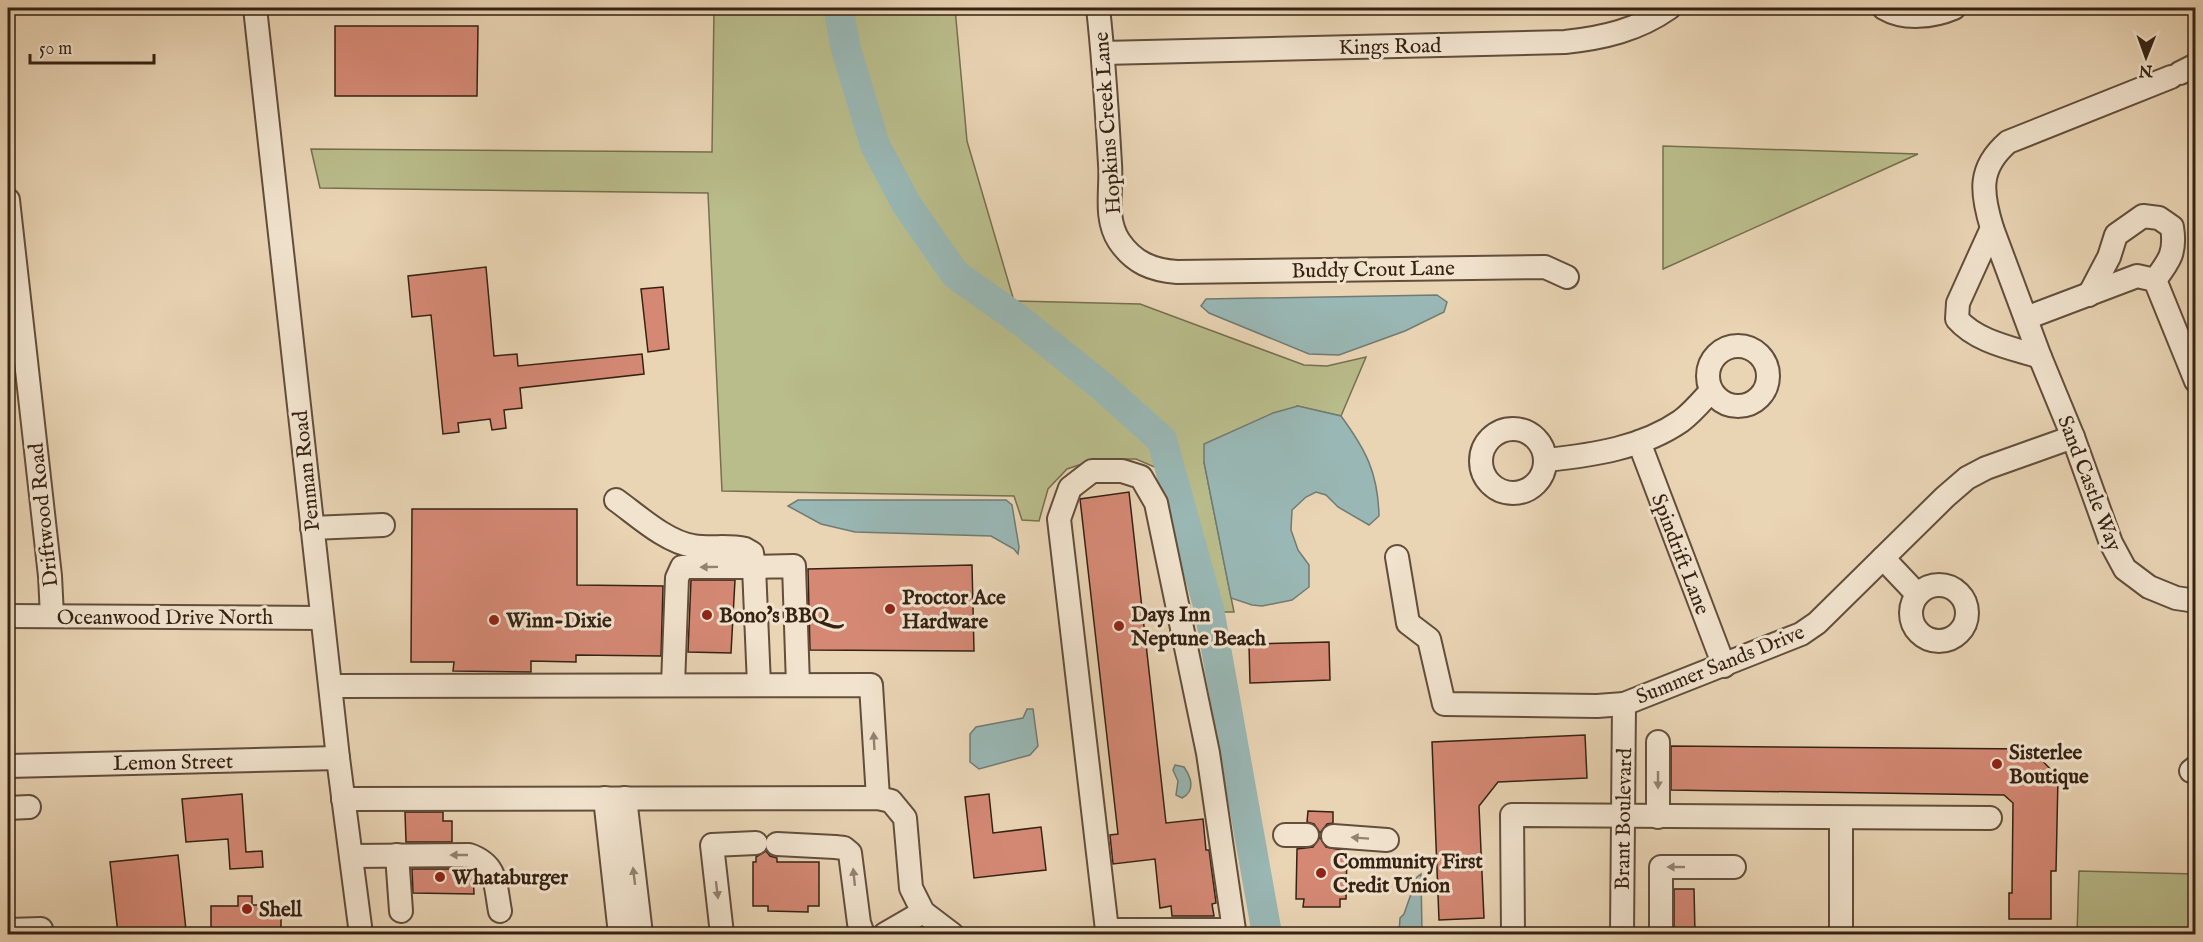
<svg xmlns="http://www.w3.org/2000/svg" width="2203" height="942" font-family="'IM FELL English',serif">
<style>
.green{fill:#b9bc8b;stroke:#776f4f;stroke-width:1.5}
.water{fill:#99b7b4;stroke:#717b74;stroke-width:1.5}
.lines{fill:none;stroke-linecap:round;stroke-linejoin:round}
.river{stroke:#99b7b4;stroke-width:30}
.building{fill:#d58975;stroke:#352213;stroke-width:1.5}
.minor-casing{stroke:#624e3b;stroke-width:26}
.minor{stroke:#f1e3ce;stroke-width:22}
.oneway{fill:#938270}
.poi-dot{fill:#8f2418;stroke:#f1e3ce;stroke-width:2}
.labels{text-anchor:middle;stroke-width:6;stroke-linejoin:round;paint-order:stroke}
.street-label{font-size:21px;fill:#352213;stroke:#f1e3ce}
.poi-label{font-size:21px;font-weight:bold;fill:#352213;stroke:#f1e3ce;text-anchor:start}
</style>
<rect width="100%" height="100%" fill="#e9d4b4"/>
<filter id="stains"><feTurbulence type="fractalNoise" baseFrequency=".00333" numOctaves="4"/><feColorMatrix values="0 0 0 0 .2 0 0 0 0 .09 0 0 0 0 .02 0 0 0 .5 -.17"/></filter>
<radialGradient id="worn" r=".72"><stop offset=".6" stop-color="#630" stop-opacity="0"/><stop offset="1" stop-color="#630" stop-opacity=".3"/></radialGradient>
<!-- green -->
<g class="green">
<polygon points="714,8 955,8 967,141 1014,301 1140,304 1304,365 1327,366 1366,357 1341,416 1297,406 1204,462 1234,612 1202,612 1164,471 1136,459 1097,459 1067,469 1048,489 1039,521 1022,520 1014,496 722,491 708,193 320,188 311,149 712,152"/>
<polygon points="1663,146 1918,154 1663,269"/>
<polygon points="2079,871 2195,874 2195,934 2077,934"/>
</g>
<!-- water -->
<g class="water">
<polygon points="1437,295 1447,302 1444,312 1405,331 1339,355 1309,354 1209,313 1201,306 1206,299"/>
<path d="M 1298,406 L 1341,416 C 1366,450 1378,473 1379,516 L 1369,525 L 1338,507 L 1326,495 L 1316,492 L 1306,497 L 1292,510 L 1291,530 L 1298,550 L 1309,565 L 1309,587 L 1292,600 L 1262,606 L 1252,605 L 1231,598 L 1204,462 L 1204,444 L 1273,413 Z"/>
<polygon points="798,500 1006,500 1012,505 1019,547 1018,554 1014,549 991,536 855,532 821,524 788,506"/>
<polygon points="1027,709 1033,709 1038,746 1030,755 979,769 970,762 970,734 976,727 1023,718"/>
<path d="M 1175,765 L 1184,767 C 1191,777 1196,791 1182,798 L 1176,795 L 1178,781 L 1173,770 Z"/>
<polygon points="1421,874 1422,934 1399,934 1400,918 1404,914 1417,877"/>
</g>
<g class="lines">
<!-- river -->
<polyline class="river" points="842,8 840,17 846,49 875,145 907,205 955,274 1021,321 1104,388 1162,440 1209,609 1267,934"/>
</g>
<!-- building -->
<g class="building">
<polygon points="335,26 478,26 477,96 335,96"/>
<polygon points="486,267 494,356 517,354 518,366 642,354 644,374 520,388 522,408 504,410 506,428 492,430 490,419 458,423 459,432 443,434 431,315 412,317 408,276"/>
<polygon points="663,287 669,349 648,352 641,289"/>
<polygon points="1129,492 1166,823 1203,819 1206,850 1209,850 1216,903 1212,904 1214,916 1172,916 1171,906 1160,908 1155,859 1113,864 1110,835 1118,834 1080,499"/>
<polygon points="412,509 577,509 577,585 663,586 661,656 576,655 576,662 531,661 531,672 453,671 454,662 411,662"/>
<polygon points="972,565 974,651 810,650 808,569"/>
<polygon points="691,580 735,580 731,653 688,652"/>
<polygon points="1329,642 1330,680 1250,683 1249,644"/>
<polygon points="1585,735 1587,778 1498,782 1479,806 1484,918 1439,920 1432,742"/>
<polygon points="1671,746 2031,749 2058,777 2056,871 2051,871 2051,919 2009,919 2009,893 2012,893 2013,803 2004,795 1671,790"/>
<polygon points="242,794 246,852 262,851 263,867 230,869 228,839 186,842 182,799"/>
<polygon points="989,794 993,833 1041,827 1046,870 974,878 965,797"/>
<polygon points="1308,811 1333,812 1333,823 1327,824 1320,833 1314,824 1307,822"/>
<polygon points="405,812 443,812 443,821 452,821 452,842 406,842"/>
<polygon points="1320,837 1326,847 1347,851 1346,899 1340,899 1340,907 1303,907 1304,899 1296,899 1297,849 1313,847"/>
<polygon points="766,851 770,856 777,858 777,862 819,862 819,906 808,906 808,912 768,911 768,906 753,906 753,862 756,862 756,857"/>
<polygon points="178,855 186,930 143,934 118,934 110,862"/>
<polygon points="412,869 466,869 473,872 474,894 413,893"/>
<polygon points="1674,889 1694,889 1695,934 1674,934"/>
<polygon points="238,896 252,896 252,905 281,905 281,931 211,931 211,906 238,906"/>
</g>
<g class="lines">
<!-- minor casing -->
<g class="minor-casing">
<g id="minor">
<polyline points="255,8 338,758 361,934"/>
<path d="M 1098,8 C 1104,60 1107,112 1110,164 C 1112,189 1104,218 1119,241 C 1134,263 1152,270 1177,272 L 1545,267 L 1567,277"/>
<path d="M 1884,8 C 1904,20 1933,17 1954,8"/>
<path d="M 1103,53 L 1565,42 C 1603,38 1638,30 1669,8"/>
<polyline points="2180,73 2196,65"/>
<path d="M 2171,77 L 2008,142 C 1978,168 1981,192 1992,228 L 2040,357 L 2073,437 L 2111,543 L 2125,569 L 2149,587 L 2176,598 L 2196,601"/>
<polyline points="8,200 50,576 52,616"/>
<path d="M 1992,228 L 1958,303 L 1957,319 C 1977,342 2012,348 2040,357"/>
<path d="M 2089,295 L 2109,257 L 2116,235 L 2143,216 L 2159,218 L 2172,227 C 2176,252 2170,260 2155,280"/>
<polyline points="2026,318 2137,276 2155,280 2196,381"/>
<circle cx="1738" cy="376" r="30"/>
<circle cx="1513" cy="461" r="32"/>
<polyline points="1639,442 1724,666"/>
<path d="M 1547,460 C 1593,455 1642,448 1681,421 C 1692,413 1702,401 1711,391"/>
<polygon points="1092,471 1122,471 1141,477 1156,503 1208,753 1234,930 1107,930 1059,519 1070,488"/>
<path d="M 616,500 C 637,515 666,542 693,546 C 710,549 728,545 745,549 L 752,553 L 754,567 L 794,566 L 798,685"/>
<polyline points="312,528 383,525"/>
<polyline points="1397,557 1408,623 1429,639 1444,704 1597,706 1624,704 1801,634 1817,623 1945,497 1967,478 1986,468 2073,437"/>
<polyline points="1883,558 1917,594"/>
<circle cx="1939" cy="613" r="28"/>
<polyline points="8,616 322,618"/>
<polyline points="673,685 677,578 682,567 754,567 759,685"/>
<polyline points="331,686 871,685 878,798"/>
<polyline points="8,766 338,758"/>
<polyline points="2191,771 2196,767"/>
<polyline points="605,798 620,934"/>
<polyline points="625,798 641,934"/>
<polyline points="343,799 878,798 891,801 905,818 911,888 923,912 952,934"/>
<polyline points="8,808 29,807"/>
<polyline points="1658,817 1658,742"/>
<polyline points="1285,835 1307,835"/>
<polyline points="1333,836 1387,840"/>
<polyline points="777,844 835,847 844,848 850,853 859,923 863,934"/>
<polyline points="397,855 401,911"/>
<path d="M 351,856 L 469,855 C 498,865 495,885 500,911"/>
<polyline points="8,930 41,929"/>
<polyline points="722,934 712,845 756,843"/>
<polyline points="885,934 923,912"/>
<polyline points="1513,934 1512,815 1990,818"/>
<polyline points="1622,934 1624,704"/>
<polyline points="1661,934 1661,867 1734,867"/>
<polyline points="1841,934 1841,818"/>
</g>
</g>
<!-- minor -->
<use href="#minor" class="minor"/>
</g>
<!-- one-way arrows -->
<defs><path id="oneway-solid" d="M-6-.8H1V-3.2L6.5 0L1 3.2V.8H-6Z" transform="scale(1.5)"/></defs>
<g class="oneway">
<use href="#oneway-solid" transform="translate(709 567) rotate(179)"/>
<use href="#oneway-solid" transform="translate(874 741) rotate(-93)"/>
<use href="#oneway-solid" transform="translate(1658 780) rotate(90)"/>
<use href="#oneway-solid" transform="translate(1360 838) rotate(-176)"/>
<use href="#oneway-solid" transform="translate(459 855) rotate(-180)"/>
<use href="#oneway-solid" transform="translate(1676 867) rotate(180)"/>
<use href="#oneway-solid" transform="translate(634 876) rotate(-97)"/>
<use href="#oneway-solid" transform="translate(854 877) rotate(-96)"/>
<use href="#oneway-solid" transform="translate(717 890) rotate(83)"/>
</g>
<!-- markers -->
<g class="poi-dot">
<circle cx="890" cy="609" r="6"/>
<circle cx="707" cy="615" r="6"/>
<circle cx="494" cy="620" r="6"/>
<circle cx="1119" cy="626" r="6"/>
<circle cx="1997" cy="764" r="6"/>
<circle cx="1321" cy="873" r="6"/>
<circle cx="440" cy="877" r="6"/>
<circle cx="247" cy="909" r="6"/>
</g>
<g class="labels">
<!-- street labels -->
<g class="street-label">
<text transform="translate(1390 46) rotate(-1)" y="7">Kings Road</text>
<text transform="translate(1107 123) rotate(-94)" y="7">Hopkins Creek Lane</text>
<text transform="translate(1373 269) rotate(-1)" y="7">Buddy Crout Lane</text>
<text transform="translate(306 471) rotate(-96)" y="7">Penman Road</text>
<text transform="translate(2090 483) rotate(69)" y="7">Sand Castle Way</text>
<text transform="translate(43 515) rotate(-96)" y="7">Driftwood Road</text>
<text transform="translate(1681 554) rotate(69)" y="7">Spindrift Lane</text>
<text x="165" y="624">Oceanwood Drive North</text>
<text transform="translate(1720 664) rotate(-22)" y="7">Summer Sands Drive</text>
<text transform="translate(173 762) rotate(-1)" y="7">Lemon Street</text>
<text transform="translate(1623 819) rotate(-89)" y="7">Brant Boulevard</text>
</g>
<!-- poi labels -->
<g class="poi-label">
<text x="902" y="604">Proctor Ace<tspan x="902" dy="24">Hardware</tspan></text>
<text x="1131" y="621">Days Inn<tspan x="1131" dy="24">Neptune Beach</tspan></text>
<text x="719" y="622">Bono's BBQ</text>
<text x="506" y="627">Winn-Dixie</text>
<text x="2009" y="759">Sisterlee<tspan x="2009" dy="24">Boutique</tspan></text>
<text x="1333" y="868">Community First<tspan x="1333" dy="24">Credit Union</tspan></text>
<text x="452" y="884">Whataburger</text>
<text x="259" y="916">Shell</text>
</g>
</g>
<!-- margin -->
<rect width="2203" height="942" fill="none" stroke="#e9d4b4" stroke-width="30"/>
<rect x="9" y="9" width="2185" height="924" fill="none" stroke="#352213" stroke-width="3"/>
<rect x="15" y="15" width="2173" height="912" fill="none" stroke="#352213" stroke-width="1.5"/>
<!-- north arrow -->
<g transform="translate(2146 57) rotate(181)" stroke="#f1e3ce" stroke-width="4.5" paint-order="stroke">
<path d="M0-4.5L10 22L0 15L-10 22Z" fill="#352213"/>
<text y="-9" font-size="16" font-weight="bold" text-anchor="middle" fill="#352213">N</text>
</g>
<!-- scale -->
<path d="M30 54v9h124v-9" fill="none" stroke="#352213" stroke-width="3"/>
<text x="39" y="54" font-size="18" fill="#352213" stroke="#f1e3ce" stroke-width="4.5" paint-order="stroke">50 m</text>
<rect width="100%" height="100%" filter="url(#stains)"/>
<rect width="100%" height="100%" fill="url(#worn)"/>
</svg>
